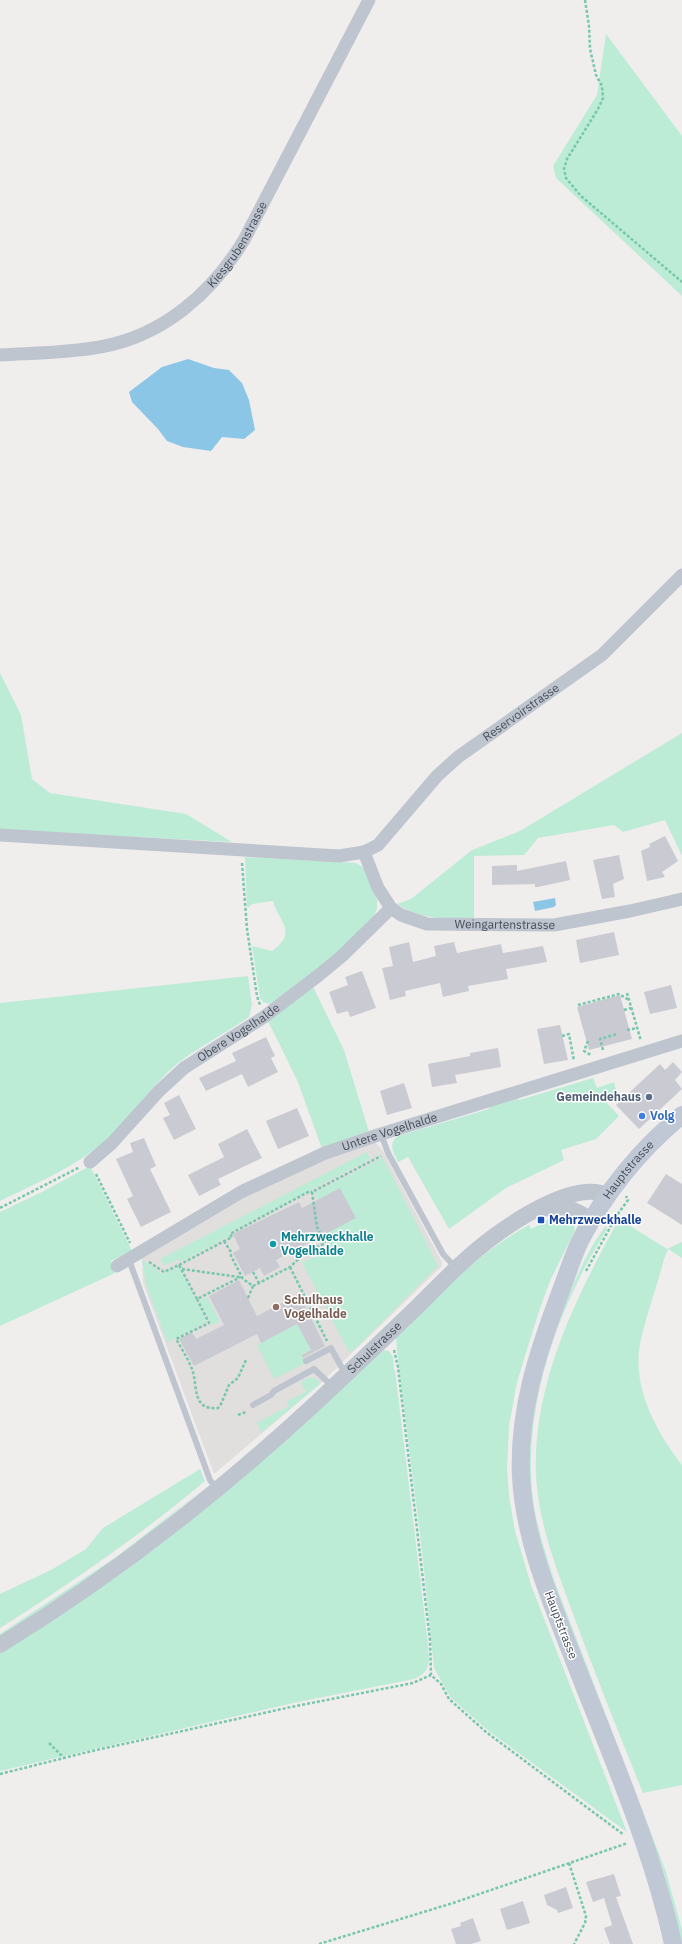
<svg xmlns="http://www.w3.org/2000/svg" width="682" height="1944" font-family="'IBM Plex Sans',sans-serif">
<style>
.education{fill:#e1dede}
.green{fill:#bcecd6}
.water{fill:#8bc6e7}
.building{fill:#cacbd2}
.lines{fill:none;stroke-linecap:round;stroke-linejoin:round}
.path{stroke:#76c8ac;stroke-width:2.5;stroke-dasharray:3 2;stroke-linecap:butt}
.service{stroke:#bec5cf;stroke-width:6}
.minor{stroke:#bec5cf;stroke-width:13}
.tertiary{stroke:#bec5cf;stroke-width:16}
.secondary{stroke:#c0c7d5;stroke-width:18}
.service-dot{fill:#5c6f8a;stroke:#fff;stroke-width:1.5}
.shop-dot{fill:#3f7fe0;stroke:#fff;stroke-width:1.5}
.transit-dot{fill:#1a4fb4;stroke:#fff;stroke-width:1.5}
.culture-dot{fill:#0f9aa8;stroke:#fff;stroke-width:1.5}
.education-dot{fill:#8d6e63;stroke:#fff;stroke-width:1.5}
.labels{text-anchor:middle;stroke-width:3;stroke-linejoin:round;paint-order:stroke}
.street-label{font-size:12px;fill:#464d59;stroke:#fff}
.service-label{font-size:12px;font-weight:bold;fill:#4e5e75;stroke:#fff;text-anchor:end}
.shop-label{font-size:12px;font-weight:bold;fill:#366cbe;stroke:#fff;text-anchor:start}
.transit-label{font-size:12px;font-weight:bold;fill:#164399;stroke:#fff;text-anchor:start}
.culture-label{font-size:12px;font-weight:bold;fill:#0d838f;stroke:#fff;text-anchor:start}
.education-label{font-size:12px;font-weight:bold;fill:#785e54;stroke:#fff;text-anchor:start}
</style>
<rect width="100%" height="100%" fill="#f0eded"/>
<!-- education -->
<polygon class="education" points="374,1142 378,1145 383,1151 442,1262 442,1266 320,1384 214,1474 143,1283 142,1257 204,1218 299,1169"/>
<!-- green -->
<g class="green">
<polygon points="606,34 682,136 682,296 556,178 553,166 597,95"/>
<polygon points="0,673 21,715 32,779 50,793 186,814 232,842 0,830"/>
<path d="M 682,733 L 682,856 L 665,820 L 623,832 L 614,825 L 538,838 L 524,855 L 474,856 L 474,919 C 446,919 421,920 397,904 L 411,899 L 472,850 L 520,831 Z"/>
<path d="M 245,857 L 356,863 L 364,868 L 377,899 L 377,909 L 373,918 L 329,961 L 270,1004 L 263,1002 L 260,998 L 252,946 L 272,951 C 299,932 278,921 273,901 L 252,904 L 248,908 L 247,906 Z"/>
<path d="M 248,976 L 252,1005 L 249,1017 C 226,1033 200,1046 178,1063 C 149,1087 132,1118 105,1141 C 75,1167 35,1184 0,1201 L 0,1003 Z"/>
<polygon points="313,987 344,1050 369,1132 322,1149 298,1082 267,1019"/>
<path d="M 593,1078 L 597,1088 L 614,1082 L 617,1093 L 607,1103 L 619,1116 L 596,1139 L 561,1150 L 564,1160 L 506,1188 L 449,1229 L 408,1157 L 398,1162 C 393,1153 388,1143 398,1136 L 489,1109 L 489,1105 L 515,1097 L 519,1100 L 526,1098 Z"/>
<polygon points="367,1152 370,1159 228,1233 230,1236 180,1262 178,1259 164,1266 160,1259"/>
<polygon points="383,1158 438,1266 355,1349 349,1352 302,1263 331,1248 322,1230 331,1225 314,1193"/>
<polygon points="90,1166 132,1251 111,1261 115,1273 0,1326 0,1212 40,1193"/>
<path d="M 561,1215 C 569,1218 573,1221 575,1230 L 550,1281 L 539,1311 L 517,1382 L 509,1426 L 507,1468 L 509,1496 L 515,1531 L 531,1585 L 627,1832 L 490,1732 L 451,1698 L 434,1668 L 422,1551 L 397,1351 L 396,1337 C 438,1296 477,1253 529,1225 L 531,1229 L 541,1224 L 541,1222 Z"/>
<path d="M 619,1219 L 667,1249 L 682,1242 L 682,1258 L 668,1249 L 664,1259 C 657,1287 646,1315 640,1344 C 632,1387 656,1432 682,1465 L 682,1785 L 643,1793 C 620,1736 597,1679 576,1622 C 556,1567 533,1513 536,1453 C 540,1368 579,1292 619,1219 Z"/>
<path d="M 606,1226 L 607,1229 C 598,1245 588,1260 580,1277 C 546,1346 524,1423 533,1500 C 537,1528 546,1554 554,1580 L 666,1872 L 682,1930 L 682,1944 C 675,1921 671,1897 664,1874 C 643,1811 617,1750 593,1689 C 568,1624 538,1558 529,1489 C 523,1434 540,1377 558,1325 C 568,1296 586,1250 606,1226 Z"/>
<polygon points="142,1260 163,1274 179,1267 207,1322 167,1342 146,1284"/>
<polygon points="207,1297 220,1322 212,1325 199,1301"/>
<polygon points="311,1317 318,1329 304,1336 311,1350 302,1355 306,1363 274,1379 257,1345"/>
<path d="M 382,1350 L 389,1351 L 393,1357 L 394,1370 L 395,1370 L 428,1644 C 429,1662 432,1671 414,1679 L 293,1703 L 0,1771 L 0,1653 L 76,1602 Z"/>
<polygon points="310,1377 317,1379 320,1384 262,1432 256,1423 289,1406 287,1401 306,1392 301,1382"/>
<path d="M 200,1469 L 205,1481 C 141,1535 71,1583 0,1628 L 0,1594 L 51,1570 L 86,1549 L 103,1528 Z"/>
<polygon points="205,1488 124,1554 0,1637 0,1634 116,1557"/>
</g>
<!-- water -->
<g class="water">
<polygon points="188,359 214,368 229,370 242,383 249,400 255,430 244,439 222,437 211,451 183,447 167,441 158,429 132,402 129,392 162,367"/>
<polygon points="555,898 556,905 554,907 535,911 533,902"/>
</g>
<!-- building -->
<g class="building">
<polygon points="665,836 678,861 662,872 665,877 647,881 641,851 650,847 649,844"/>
<polygon points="619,855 624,879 613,884 615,897 602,899 593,860"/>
<polygon points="566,861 570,880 538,887 535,887 535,884 492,885 492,866 517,865 517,871"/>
<polygon points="614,932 619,955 580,963 576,940"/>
<polygon points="409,942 413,962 436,956 434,946 454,942 457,953 501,944 503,953 543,946 547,962 506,969 508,979 468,986 469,991 443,997 440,983 405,991 406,996 390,1000 382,968 393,966 389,947"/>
<polygon points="362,971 376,1008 350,1017 348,1011 337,1014 329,992 348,985 345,977"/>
<polygon points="671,985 677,1008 650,1014 644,992"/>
<polygon points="620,995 632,1039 589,1050 577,1007"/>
<polygon points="560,1025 568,1060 544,1064 537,1029"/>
<polygon points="266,1037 275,1056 271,1058 278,1072 248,1087 242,1074 206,1091 199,1078 236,1061 232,1053"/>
<polygon points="498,1048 501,1067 455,1075 457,1083 432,1087 428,1064 470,1056 470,1053"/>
<polygon points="673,1062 682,1072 675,1080 682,1089 639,1129 616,1105 660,1064 665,1070"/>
<polygon points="404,1083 412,1108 387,1115 380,1091"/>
<polygon points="179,1095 196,1129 174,1140 163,1118 170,1115 164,1103"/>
<polygon points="297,1108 309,1136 278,1149 266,1121"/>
<polygon points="247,1129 262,1158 218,1179 221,1185 199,1196 188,1175 224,1157 218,1144"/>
<polygon points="144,1138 156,1166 150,1169 171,1212 141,1227 127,1199 133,1196 116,1159 133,1152 130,1143"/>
<polygon points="666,1174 682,1184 682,1225 647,1203"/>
<polygon points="340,1188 356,1218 276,1260 280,1267 264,1276 260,1268 245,1276 233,1253 240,1249 233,1234 299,1202 302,1208"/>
<polygon points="239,1280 257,1316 299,1294 325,1346 303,1358 302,1355 311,1350 297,1324 261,1343 257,1334 194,1366 179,1339 192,1332 196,1339 224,1325 209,1296"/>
<polygon points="614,1874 621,1896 616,1897 633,1944 610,1944 604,1928 612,1925 604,1898 593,1902 586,1882"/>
<polygon points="566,1887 573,1908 558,1913 557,1910 547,1905 544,1895"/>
<polygon points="523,1901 530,1923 507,1930 500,1909"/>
<polygon points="473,1918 481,1941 471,1944 456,1944 451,1929 461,1926 460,1923"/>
</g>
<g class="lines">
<!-- path -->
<g class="path">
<polyline points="585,0 589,26 590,49 596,75 602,86 603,98 598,109 567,159 564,169 566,178 581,196 682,282"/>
<polyline points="242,863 247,929 257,996 260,1005"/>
<polyline points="627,993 641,1041"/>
<polyline points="578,1005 619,994 629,1000"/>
<polyline points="624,1010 631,1008"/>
<polyline points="627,1030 637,1028"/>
<polyline points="562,1036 569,1034 574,1061"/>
<polyline points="588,1041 584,1051 591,1055"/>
<polyline points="603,1050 600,1039 617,1034"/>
<polyline points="96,1174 130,1243"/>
<polyline points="0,1208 80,1167"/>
<polyline points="224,1241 231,1252 231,1256 243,1279 253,1286 290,1267 304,1254 325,1243 317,1227 312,1192 381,1156"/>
<polyline points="149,1262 164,1272 179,1265 197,1299 241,1277"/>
<polyline points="179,1265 232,1237 230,1234 310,1191 312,1192"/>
<polyline points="290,1267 327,1341"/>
<polyline points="182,1269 239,1277"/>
<polyline points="586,1271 617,1215 628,1200 626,1196"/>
<polyline points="253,1272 259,1283"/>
<polyline points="248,1298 253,1286"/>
<path d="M 197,1299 L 209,1323 L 176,1339 C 182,1349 188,1359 192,1369 C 198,1384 191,1411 218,1408 L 221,1404 L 229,1385 L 238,1378 L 246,1360"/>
<polyline points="394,1350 398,1367 430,1640 431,1675"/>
<polyline points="238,1415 246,1412"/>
<polyline points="49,1743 64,1758"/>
<polyline points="0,1774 92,1751 291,1707 413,1683 431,1675 441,1684 449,1699 486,1732 624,1835"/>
<polyline points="569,1863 586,1916 585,1923 574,1944"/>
<polyline points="319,1944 453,1903 628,1843"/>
</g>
<!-- service -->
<g class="service">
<polyline points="381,1134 388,1153 443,1254 456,1268"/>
<polyline points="129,1260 210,1480 216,1488"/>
<polyline points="306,1361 331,1348 342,1368 346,1372"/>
<polyline points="253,1405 271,1395 274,1391 314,1369 332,1386"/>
</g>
<!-- minor -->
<g class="minor">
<path id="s1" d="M 0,355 C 33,353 67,353 100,347 C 163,336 212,293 244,240 L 369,0"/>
<path id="s2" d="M 0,835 L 339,856 L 364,852 L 378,845 L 437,776 L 458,757 L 602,655 L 682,575"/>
<path id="s3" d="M 364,852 L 378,888 L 391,908 L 401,915 L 427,924 L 554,925 L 630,911 L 682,899"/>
<path id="s4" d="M 90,1162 L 112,1143 L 159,1091 L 184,1068 L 264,1017 L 319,975 L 342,956 L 391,908"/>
<path id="s5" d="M 117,1266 L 241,1192 L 325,1153 L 381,1134 L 682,1041"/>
</g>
<!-- tertiary -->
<g class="tertiary">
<path d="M 543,1209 C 561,1204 577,1209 591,1221"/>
<path id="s6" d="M 0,1645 C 114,1575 220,1492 318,1401 C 352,1369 386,1337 419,1305 C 443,1281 466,1257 493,1237 C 517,1219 578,1179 608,1196"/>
</g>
<!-- secondary -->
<path class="secondary" id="s7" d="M 673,1944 C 651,1843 607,1746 570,1650 C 548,1594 524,1537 521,1476 C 518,1413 537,1354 559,1296 C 566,1278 572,1258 580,1241 C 604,1194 641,1148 682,1115"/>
</g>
<!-- markers -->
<circle class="service-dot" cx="649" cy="1097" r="4"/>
<circle class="shop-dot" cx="642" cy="1116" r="4"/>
<rect class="transit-dot" x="537" y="1216" width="8" height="8" rx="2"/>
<circle class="culture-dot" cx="273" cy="1244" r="4"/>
<circle class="education-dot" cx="276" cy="1307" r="4"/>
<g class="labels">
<!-- street labels -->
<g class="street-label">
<text dy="4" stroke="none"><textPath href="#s1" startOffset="278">Kiesgrubenstrasse</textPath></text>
<text dy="4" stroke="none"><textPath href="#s2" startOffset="577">Reservoirstrasse</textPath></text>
<text dy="4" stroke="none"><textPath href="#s3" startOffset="180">Weingartenstrasse</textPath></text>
<text dy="4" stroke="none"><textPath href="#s4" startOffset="198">Obere Vogelhalde</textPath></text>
<text dy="4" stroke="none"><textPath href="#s5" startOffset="305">Untere Vogelhalde</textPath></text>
<text dy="4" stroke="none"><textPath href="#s7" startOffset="824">Hauptstrasse</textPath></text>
<text dy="4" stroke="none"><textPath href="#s6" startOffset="479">Schulstrasse</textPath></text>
<text transform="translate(561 1625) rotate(69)" y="4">Hauptstrasse</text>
</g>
<!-- service labels -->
<g class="service-label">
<text x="641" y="1101">Gemeindehaus</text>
</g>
<!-- shop labels -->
<g class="shop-label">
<text x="650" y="1120">Volg</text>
</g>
<!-- transit labels -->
<g class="transit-label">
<text x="549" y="1224">Mehrzweckhalle</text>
</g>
<!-- culture labels -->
<g class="culture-label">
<text x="281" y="1241">Mehrzweckhalle<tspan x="281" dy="14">Vogelhalde</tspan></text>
</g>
<!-- education labels -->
<g class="education-label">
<text x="284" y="1304">Schulhaus<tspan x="284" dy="14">Vogelhalde</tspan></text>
</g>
</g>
</svg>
